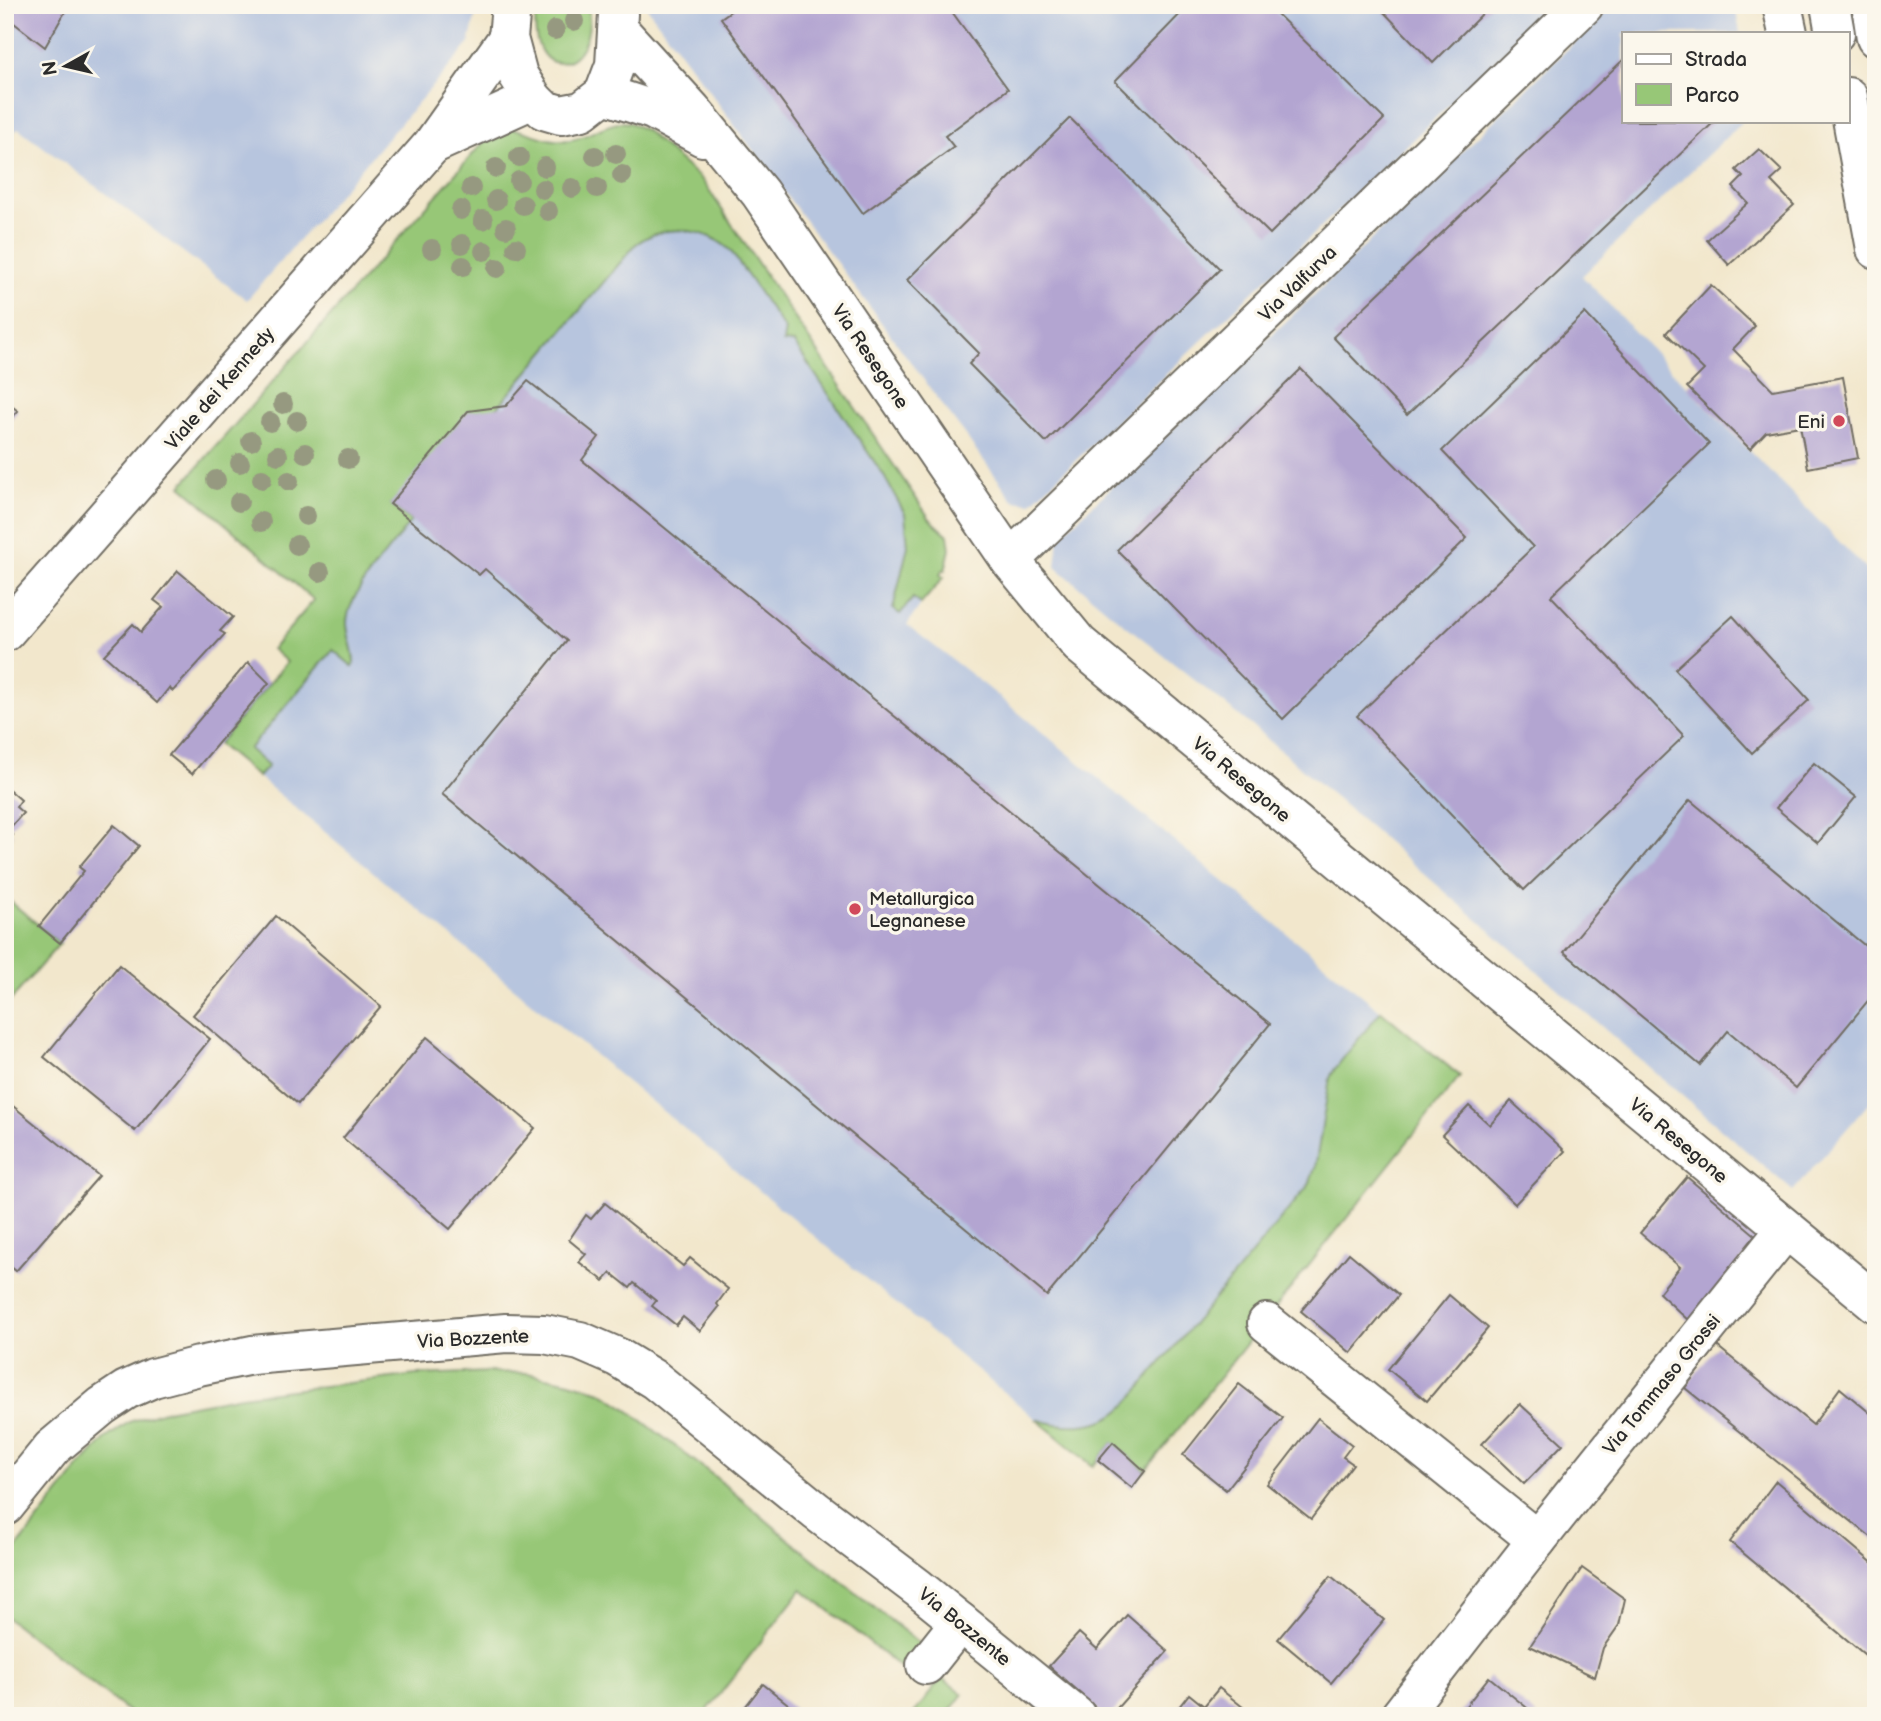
<svg xmlns="http://www.w3.org/2000/svg" width="1881" height="1721" font-family="'Balsamiq Sans',sans-serif">
<style>
.industrial{fill:#b7c5de}
.green{fill:#97c777;stroke:#617951;stroke-width:2}
.building{fill:#b3a5d1}
.lines{fill:none;stroke-linecap:round;stroke-linejoin:round}
.minor-casing{stroke:#716d63;stroke-width:42}
.major-casing{stroke:#716d63;stroke-width:42}
.minor{stroke:#fff;stroke-width:38}
.major{stroke:#fff;stroke-width:38}
.tree{fill:#969980}
.poi-dot{fill:#d1495b;stroke:#fbf7ec;stroke-width:2.5}
.labels{text-anchor:middle;stroke-width:7;stroke-linejoin:round;paint-order:stroke}
.street-label{font-size:19px;fill:#2b2b2b;stroke:#fbf7ec}
.poi-label{font-size:19px;fill:#2b2b2b;stroke:#fbf7ec;text-anchor:end}
</style>
<rect width="100%" height="100%" fill="#fbf7ec"/>
<filter id="ink" filterUnits="userSpaceOnUse"><feTurbulence type="fractalNoise" baseFrequency=".0143" numOctaves="2"/><feDisplacementMap in="SourceGraphic" scale="14" xChannelSelector="R" yChannelSelector="G"/><feConvolveMatrix kernelMatrix="1 2 1 2 8 2 1 2 1" color-interpolation-filters="sRGB"/></filter>
<filter id="wash" filterUnits="userSpaceOnUse"><feTurbulence type="fractalNoise" baseFrequency=".00686" numOctaves="4" result="noise"/><feDisplacementMap in="SourceGraphic" scale="28" xChannelSelector="R" yChannelSelector="G"/><feGaussianBlur stdDeviation="1.57" result="paint"/><feColorMatrix in="noise" values="0 0 0 0 0 0 0 0 0 0 0 0 0 0 0 0 0 1.4 0 .05"/><feComposite in="paint" operator="in"/></filter>
<g filter="url(#wash)">
<rect width="100%" height="100%" fill="#f2e7cc"/>
<!-- industrial -->
<g class="industrial">
<polygon points="5,5 478,5 469,44 247,300 18,128 5,142"/>
<polygon points="645,5 1554,5 1031,503 1014,501"/>
<polygon points="1613,5 1735,5 1740,33 1624,33 1624,121 1743,121 1582,276 1687,387 1876,579 1876,1095 1793,1191 1251,725 1114,616 1056,567 1059,537 1315,294"/>
<polygon points="622,122 645,130 702,180 930,519 948,535 950,549 945,571 942,570 940,576 944,577 921,604 907,625 986,686 1460,1076 1132,1488 1098,1460 1093,1466 218,744 287,662 272,649 314,600 181,486 511,128 521,130 538,137 564,140 583,136 610,124"/>
</g>
<!-- green -->
<g class="green">
<path d="M 537,5 L 588,5 C 599,76 523,88 537,5 Z"/>
<path d="M 622,122 L 631,123 L 645,130 L 702,180 L 930,519 L 948,535 L 950,549 L 945,571 L 942,570 L 940,576 L 944,577 L 921,604 L 913,598 L 900,614 L 893,609 L 908,546 L 905,514 L 884,476 L 794,343 L 783,342 L 785,330 L 730,250 C 704,227 665,223 636,244 L 497,408 L 391,504 L 411,521 C 392,547 351,589 347,620 C 346,635 354,648 354,663 L 352,666 L 333,650 L 249,749 L 268,766 L 258,777 L 218,744 L 287,662 L 272,649 L 314,600 L 181,486 L 485,140 L 511,128 C 532,132 547,143 570,140 C 589,137 601,125 622,122 Z"/>
<polygon points="5,897 60,943 5,1007"/>
<path d="M 1381,1011 L 1460,1076 L 1145,1471 L 1113,1443 L 1093,1466 L 1036,1419 C 1066,1429 1103,1429 1126,1405 L 1309,1185 L 1315,1168 L 1330,1078 L 1334,1070 Z"/>
<polygon points="489,1372 527,1373 570,1382 601,1392 623,1406 714,1476 792,1542 924,1647 905,1671 802,1589 703,1716 130,1716 131,1714 5,1616 5,1563 82,1464 105,1439 129,1422 171,1409 241,1396 416,1375"/>
<polygon points="942,1678 963,1694 946,1716 912,1716"/>
</g>
<g id="blocks">
<!-- building -->
<g class="building">
<polygon points="5,5 69,5 45,47 5,16"/>
<polygon points="739,5 947,5 1008,89 945,136 954,147 863,213 721,18"/>
<polygon points="1189,5 1268,5 1384,119 1270,234 1115,81"/>
<polygon points="1377,5 1491,5 1433,63"/>
<polygon points="1624,59 1624,121 1715,121 1407,415 1333,337"/>
<polygon points="1070,118 1220,269 1046,442 969,364 979,353 907,280"/>
<polygon points="1759,149 1782,171 1771,181 1794,205 1729,265 1707,240 1748,203 1733,187 1743,177 1736,170"/>
<polygon points="1711,285 1755,326 1733,349 1773,390 1843,377 1858,458 1808,468 1800,426 1766,432 1750,449 1687,387 1704,370 1666,333"/>
<polygon points="1585,313 1709,444 1551,596 1684,736 1524,890 1357,716 1533,547 1442,451"/>
<polygon points="1301,369 1467,538 1283,719 1117,550"/>
<polygon points="528,381 599,437 582,460 1270,1024 1047,1296 442,794 567,641 485,569 479,575 390,504 468,411 506,406"/>
<polygon points="5,401 18,411 5,426"/>
<polygon points="178,571 233,617 220,631 225,634 173,691 169,688 157,703 104,655 133,624 141,632 163,607 154,600"/>
<polygon points="1733,616 1809,700 1752,753 1675,669"/>
<polygon points="248,662 269,683 192,774 169,755"/>
<polygon points="1814,763 1856,797 1818,843 1776,808"/>
<polygon points="5,786 21,800 16,807 23,813 8,830 13,835 5,844"/>
<polygon points="1690,800 1876,955 1876,991 1796,1088 1728,1031 1700,1065 1564,952"/>
<polygon points="114,825 139,846 60,943 39,926 84,871 79,867"/>
<polygon points="276,916 381,1006 298,1104 193,1015"/>
<polygon points="119,965 210,1039 135,1131 44,1057"/>
<polygon points="427,1037 535,1128 450,1229 343,1138"/>
<polygon points="1511,1101 1565,1151 1515,1204 1442,1135 1469,1106 1490,1125"/>
<polygon points="8,1102 99,1176 16,1271 5,1262 5,1106"/>
<polygon points="1687,1177 1760,1239 1690,1322 1659,1293 1680,1267 1640,1233"/>
<polygon points="605,1203 683,1266 690,1258 728,1289 717,1304 719,1307 700,1331 683,1317 676,1325 652,1306 656,1301 634,1283 630,1288 611,1273 604,1281 579,1262 586,1254 569,1240 586,1215 591,1219"/>
<polygon points="1349,1253 1399,1295 1351,1353 1301,1311"/>
<polygon points="1449,1295 1488,1328 1427,1401 1388,1369"/>
<polygon points="1717,1346 1813,1425 1840,1388 1876,1418 1876,1541 1685,1388"/>
<polygon points="1239,1384 1283,1418 1226,1490 1183,1455"/>
<polygon points="1520,1404 1563,1444 1524,1484 1482,1444"/>
<polygon points="1318,1418 1352,1445 1343,1457 1353,1464 1311,1519 1267,1484"/>
<polygon points="1113,1442 1145,1471 1132,1488 1098,1460"/>
<polygon points="1776,1481 1876,1566 1876,1664 1730,1542"/>
<polygon points="1582,1568 1625,1599 1619,1625 1603,1648 1595,1677 1530,1646"/>
<polygon points="1331,1576 1384,1620 1331,1683 1278,1639"/>
<polygon points="1127,1615 1168,1651 1110,1716 1105,1716 1049,1666 1079,1633 1097,1649"/>
<polygon points="1489,1677 1537,1716 1458,1716"/>
<polygon points="763,1684 803,1716 738,1716"/>
<polygon points="1219,1688 1254,1716 1172,1716 1189,1694 1204,1706"/>
</g>
</g>
</g>
<g filter="url(#ink)">
<use href="#blocks" fill-opacity="0" stroke="#716d63" stroke-width="2"/>
<g class="lines">
<!-- minor casing -->
<g class="minor-casing">
<g id="minor">
<polyline points="511,5 508,38 518,75 533,99 544,110 561,115 582,111 604,94 615,65 618,14"/>
<polyline points="1782,5 1788,33"/>
<polyline points="618,29 692,110 760,193 1010,560 1079,644 1876,1303"/>
<polyline points="604,94 653,110 703,137"/>
<polyline points="434,144 533,99"/>
<polyline points="1010,560 1584,5"/>
<polyline points="5,632 432,145 508,38"/>
<polyline points="1267,1323 1537,1540"/>
<polyline points="5,1506 52,1448 102,1406 126,1390 153,1378 199,1366 252,1355 506,1333 544,1334 580,1341 617,1357 655,1380 816,1511 918,1588 1076,1716"/>
<polyline points="926,1665 960,1622"/>
<polyline points="1400,1716 1537,1540 1786,1229"/>
</g>
</g>
<!-- major casing -->
<g class="major-casing">
<g id="major">
<polyline points="1830,5 1835,33"/>
<polyline points="1871,5 1876,38"/>
<polyline points="1848,97 1876,249"/>
</g>
</g>
<!-- minor -->
<use href="#minor" class="minor"/>
<!-- major -->
<use href="#major" class="major"/>
</g>
<!-- trees -->
<g class="tree">
<circle cx="574" cy="21" r="10"/>
<circle cx="555" cy="30" r="10"/>
<circle cx="616" cy="154" r="10"/>
<circle cx="595" cy="156" r="10"/>
<circle cx="519" cy="157" r="10"/>
<circle cx="545" cy="167" r="10"/>
<circle cx="496" cy="168" r="10"/>
<circle cx="622" cy="175" r="10"/>
<circle cx="519" cy="181" r="10"/>
<circle cx="471" cy="188" r="10"/>
<circle cx="572" cy="188" r="10"/>
<circle cx="597" cy="188" r="10"/>
<circle cx="543" cy="189" r="10"/>
<circle cx="496" cy="200" r="10"/>
<circle cx="523" cy="205" r="10"/>
<circle cx="461" cy="210" r="10"/>
<circle cx="548" cy="211" r="10"/>
<circle cx="483" cy="220" r="10"/>
<circle cx="506" cy="228" r="10"/>
<circle cx="462" cy="244" r="10"/>
<circle cx="516" cy="248" r="10"/>
<circle cx="432" cy="249" r="10"/>
<circle cx="484" cy="251" r="10"/>
<circle cx="463" cy="266" r="10"/>
<circle cx="497" cy="268" r="10"/>
<circle cx="283" cy="404" r="10"/>
<circle cx="297" cy="421" r="10"/>
<circle cx="270" cy="422" r="10"/>
<circle cx="251" cy="441" r="10"/>
<circle cx="305" cy="453" r="10"/>
<circle cx="278" cy="455" r="10"/>
<circle cx="348" cy="459" r="10"/>
<circle cx="240" cy="463" r="10"/>
<circle cx="262" cy="479" r="10"/>
<circle cx="216" cy="480" r="10"/>
<circle cx="289" cy="481" r="10"/>
<circle cx="239" cy="502" r="10"/>
<circle cx="306" cy="516" r="10"/>
<circle cx="261" cy="522" r="10"/>
<circle cx="297" cy="545" r="10"/>
<circle cx="320" cy="572" r="10"/>
</g>
</g>
<!-- markers -->
<g class="poi-dot">
<circle cx="1839" cy="421" r="7"/>
<circle cx="855" cy="909" r="7"/>
</g>
<g class="labels">
<!-- street labels -->
<g class="street-label">
<text transform="translate(1297 283) rotate(-44)" y="7">Via Valfurva</text>
<text transform="translate(871 356) rotate(56)" y="7">Via Resegone</text>
<text transform="translate(219 388) rotate(-49)" y="7">Viale dei Kennedy</text>
<text transform="translate(1242 779) rotate(40)" y="7">Via Resegone</text>
<text transform="translate(1679 1140) rotate(40)" y="7">Via Resegone</text>
<text transform="translate(473 1338) rotate(-3)" y="7">Via Bozzente</text>
<text transform="translate(1661 1384) rotate(-51)" y="7">Via Tommaso Grossi</text>
<text transform="translate(965 1626) rotate(39)" y="7">Via Bozzente</text>
</g>
<!-- poi labels -->
<g class="poi-label">
<text x="1825" y="428">Eni</text>
<text x="869" y="905" text-anchor="start">Metallurgica<tspan x="869" dy="22">Legnanese</tspan></text>
</g>
</g>
<!-- margin -->
<rect width="1881" height="1721" fill="none" stroke="#fbf7ec" stroke-width="28"/>
<!-- legend -->
<rect x="1622" y="32" width="228" height="91" fill="#fbf7ec" stroke="#a8a59f" stroke-width="2"/>
<rect x="1636" y="54" width="35" height="10" fill="#ffffff" stroke="#a8a59f" stroke-width="2"/>
<text x="1685" y="66" font-size="21" fill="#2b2b2b">Strada</text>
<rect x="1636" y="84" width="35" height="21" fill="#97c777" stroke="#a8a59f" stroke-width="2"/>
<text x="1685" y="102" font-size="21" fill="#2b2b2b">Parco</text>
<!-- north arrow -->
<g transform="translate(66 66) rotate(262)" stroke="#fbf7ec" stroke-width="5" paint-order="stroke">
<path d="M0-5L12 26L0 18L-12 26Z" fill="#2b2b2b"/>
<text y="-10" font-size="19" font-weight="bold" text-anchor="middle" fill="#2b2b2b">N</text>
</g>
</svg>
